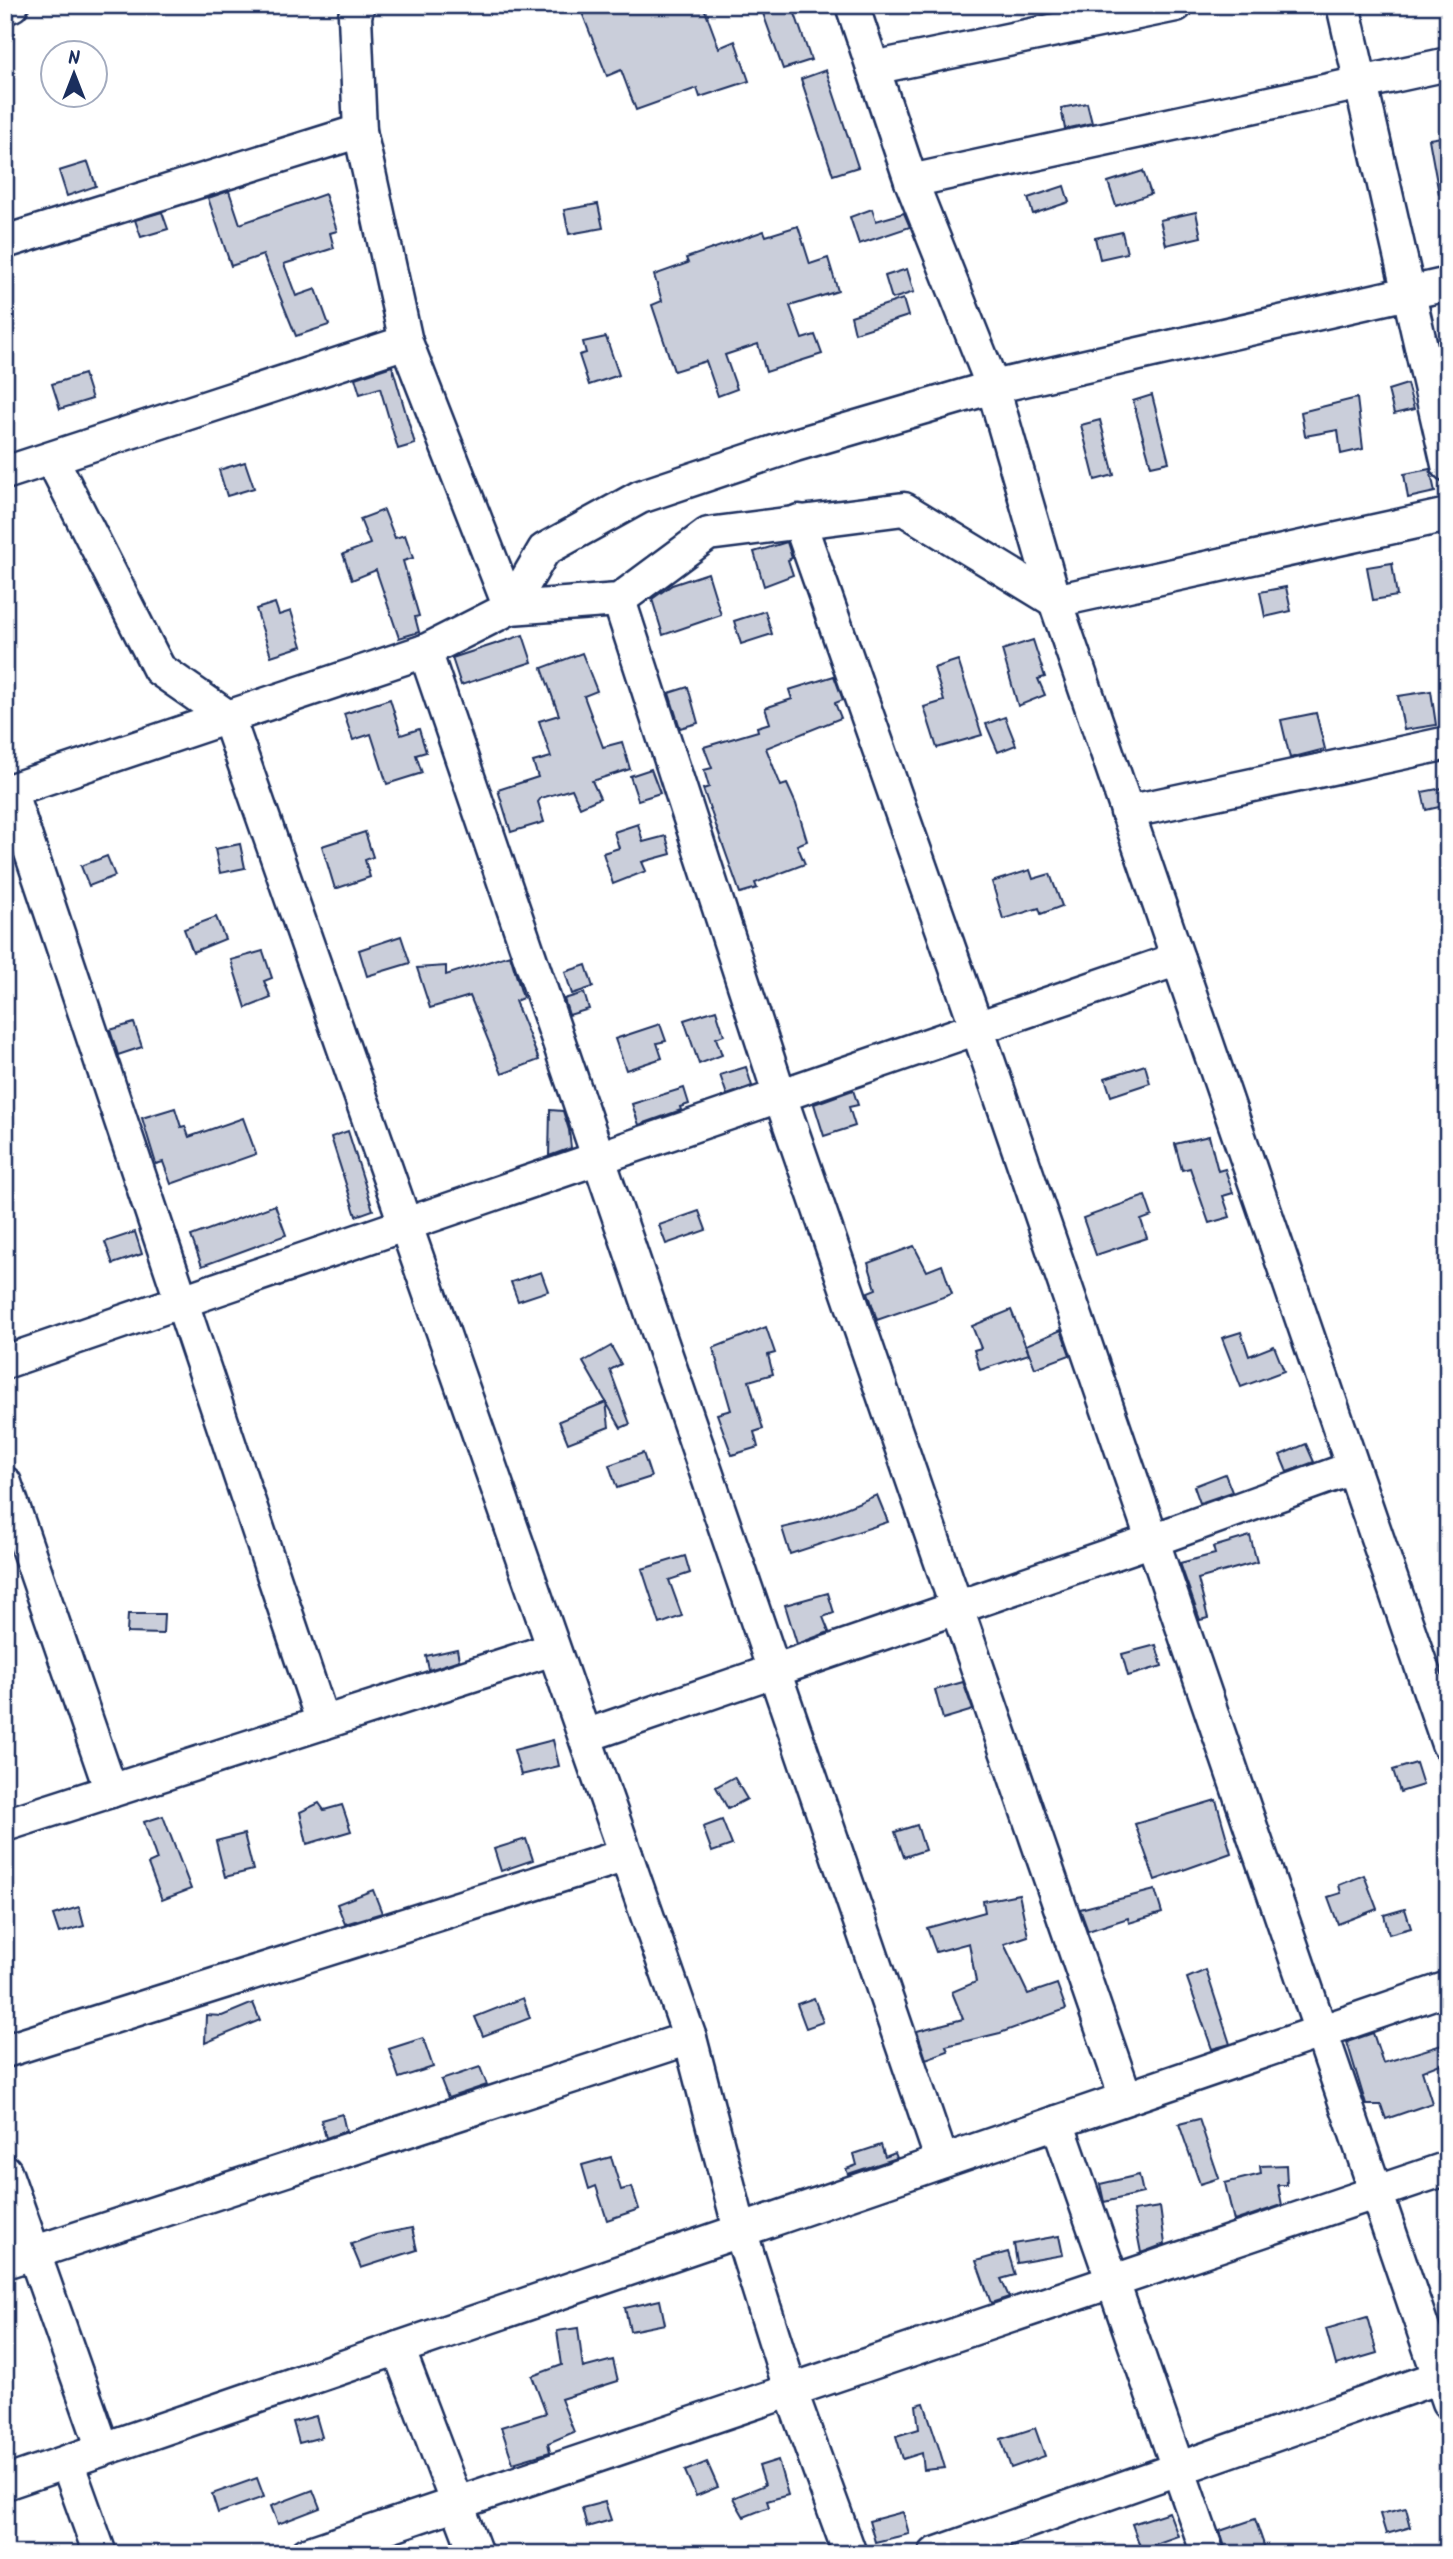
<svg xmlns="http://www.w3.org/2000/svg" width="1453" height="2559" font-family="Kalam,sans-serif">
<style>
.building{fill:#caceda;stroke:#1b2f5e;stroke-width:2}
.lines{fill:none;stroke-linecap:round;stroke-linejoin:round}
.minor-casing{stroke:#1b2f5e;stroke-width:37}
.minor{stroke:#fff;stroke-width:32}
</style>
<rect width="100%" height="100%" fill="#fff"/>
<filter id="ink" filterUnits="userSpaceOnUse"><feTurbulence type="fractalNoise" baseFrequency=".0143" numOctaves="2"/><feDisplacementMap in="SourceGraphic" scale="14" xChannelSelector="R" yChannelSelector="G"/><feConvolveMatrix kernelMatrix="1 2 1 2 8 2 1 2 1" color-interpolation-filters="sRGB"/></filter>
<g filter="url(#ink)">
<!-- building -->
<g class="building">
<polygon points="579,5 703,5 719,48 735,41 749,81 700,97 697,88 636,110 621,70 607,76"/>
<polygon points="760,5 792,5 811,60 783,69"/>
<polygon points="826,70 858,167 833,175 801,79"/>
<polygon points="1087,103 1092,123 1065,129 1061,108"/>
<polygon points="1448,136 1448,193 1439,194 1429,139"/>
<polygon points="88,162 96,186 67,196 59,171"/>
<polygon points="1143,171 1151,194 1116,206 1108,182"/>
<polygon points="1064,186 1069,202 1033,214 1028,198"/>
<polygon points="229,191 240,224 325,194 337,231 330,233 334,248 284,264 296,296 316,289 329,325 296,336 263,255 231,266 208,198"/>
<polygon points="598,204 603,228 569,234 564,210"/>
<polygon points="872,209 876,221 904,213 910,227 859,244 850,217"/>
<polygon points="162,212 168,229 141,237 135,220"/>
<polygon points="1196,212 1201,237 1166,245 1160,220"/>
<polygon points="798,226 810,264 828,258 838,291 790,306 802,339 815,335 822,354 766,372 758,344 725,355 737,389 718,396 706,361 674,371 652,305 662,301 654,275 688,263 686,258 764,231 766,236"/>
<polygon points="1122,232 1127,253 1100,259 1095,238"/>
<polygon points="907,269 914,292 892,299 885,276"/>
<polygon points="903,299 908,316 855,333 851,316"/>
<polygon points="606,337 619,375 589,385 579,355 586,353 583,342"/>
<polygon points="392,366 415,444 398,449 380,388 360,394 355,378"/>
<polygon points="84,374 92,399 60,409 52,384"/>
<polygon points="1407,384 1414,409 1394,414 1388,390"/>
<polygon points="1152,395 1169,462 1151,466 1133,401"/>
<polygon points="1357,398 1363,449 1341,454 1338,430 1305,436 1301,412"/>
<polygon points="1100,420 1114,475 1095,480 1081,425"/>
<polygon points="245,462 254,488 227,496 219,470"/>
<polygon points="1430,469 1435,492 1408,498 1404,474"/>
<polygon points="384,510 395,538 405,535 413,558 403,561 419,616 415,617 419,632 399,638 376,570 352,580 343,554 370,544 360,519"/>
<polygon points="787,542 792,558 788,560 793,575 764,586 754,552"/>
<polygon points="1392,563 1397,596 1373,600 1367,567"/>
<polygon points="708,573 721,615 663,635 652,599 672,585"/>
<polygon points="1286,587 1291,611 1265,617 1260,592"/>
<polygon points="275,603 279,615 291,611 302,646 271,656 256,609"/>
<polygon points="765,611 772,634 741,644 734,621"/>
<polygon points="523,635 532,662 461,685 452,658"/>
<polygon points="1033,640 1045,677 1038,679 1045,695 1018,706 1002,650"/>
<polygon points="582,653 597,691 584,696 603,747 622,742 630,769 592,781 600,798 580,807 572,789 541,798 538,802 544,822 511,832 498,790 538,777 533,762 551,757 539,721 559,715 542,668"/>
<polygon points="958,660 982,735 937,748 924,707 944,701 934,668"/>
<polygon points="834,676 843,700 835,703 841,718 766,748 781,786 787,784 796,804 807,841 797,845 805,864 755,883 757,888 740,893 703,789 709,787 704,770 712,768 704,747 758,731 757,727 770,723 765,708 792,699 789,690"/>
<polygon points="688,687 698,723 680,728 669,693"/>
<polygon points="1431,691 1436,725 1404,730 1398,696"/>
<polygon points="390,699 401,735 419,729 426,752 416,755 422,773 387,784 371,734 353,740 344,714"/>
<polygon points="1316,713 1325,749 1290,758 1281,720"/>
<polygon points="1005,717 1016,745 998,752 986,724"/>
<polygon points="651,769 660,793 638,800 630,776"/>
<polygon points="1448,787 1448,805 1426,810 1422,792"/>
<polygon points="638,824 643,842 666,836 671,854 642,862 646,871 613,884 603,853 619,848 614,832"/>
<polygon points="365,832 373,857 365,860 370,877 335,889 322,846"/>
<polygon points="240,844 245,868 220,873 215,849"/>
<polygon points="107,856 115,876 89,886 81,866"/>
<polygon points="1030,870 1033,879 1050,874 1062,906 1041,914 1039,908 1003,919 992,882"/>
<polygon points="216,917 225,939 193,952 184,929"/>
<polygon points="401,936 410,963 367,976 359,950"/>
<polygon points="263,951 272,978 264,981 271,998 246,1008 231,960"/>
<polygon points="510,955 523,998 515,1001 539,1060 502,1074 470,996 430,1008 417,968 446,966 446,975"/>
<polygon points="586,965 593,987 572,994 565,972"/>
<polygon points="584,993 589,1009 569,1015 564,999"/>
<polygon points="716,1010 724,1035 716,1038 722,1055 699,1064 684,1020"/>
<polygon points="134,1023 142,1047 118,1055 110,1030"/>
<polygon points="660,1024 666,1041 657,1043 662,1058 626,1070 615,1039"/>
<polygon points="1145,1065 1150,1083 1111,1096 1105,1078"/>
<polygon points="746,1067 752,1086 727,1095 720,1075"/>
<polygon points="684,1088 689,1104 680,1107 681,1110 639,1125 632,1104"/>
<polygon points="853,1090 858,1105 849,1107 855,1126 824,1136 814,1104"/>
<polygon points="175,1108 181,1127 185,1126 189,1137 243,1118 256,1154 171,1184 163,1162 156,1164 142,1118"/>
<polygon points="550,1110 563,1111 569,1130 571,1148 549,1156"/>
<polygon points="348,1131 373,1210 356,1216 331,1137"/>
<polygon points="1209,1136 1218,1171 1225,1169 1233,1193 1223,1196 1230,1217 1209,1223 1190,1168 1182,1170 1175,1144"/>
<polygon points="1145,1196 1152,1216 1141,1220 1147,1238 1096,1255 1083,1218"/>
<polygon points="275,1205 286,1235 202,1266 191,1236"/>
<polygon points="699,1211 706,1230 666,1244 659,1225"/>
<polygon points="135,1232 142,1254 113,1264 105,1242"/>
<polygon points="914,1246 927,1271 942,1265 952,1294 877,1320 868,1292 876,1289 868,1263"/>
<polygon points="541,1272 548,1291 518,1301 511,1282"/>
<polygon points="1011,1310 1029,1354 980,1370 974,1350 981,1348 972,1326"/>
<polygon points="766,1327 775,1353 768,1355 773,1374 749,1381 763,1429 754,1432 758,1447 732,1455 717,1414 731,1410 713,1348"/>
<polygon points="1061,1330 1070,1355 1035,1368 1026,1345"/>
<polygon points="1241,1332 1249,1356 1274,1346 1284,1371 1241,1387 1222,1338"/>
<polygon points="611,1346 621,1364 610,1370 630,1424 621,1428 583,1362"/>
<polygon points="606,1402 609,1427 568,1443 559,1421"/>
<polygon points="1306,1444 1314,1462 1287,1472 1280,1455"/>
<polygon points="643,1453 651,1477 617,1488 609,1465"/>
<polygon points="1225,1474 1232,1492 1200,1503 1194,1486"/>
<polygon points="877,1495 888,1522 790,1554 782,1528 819,1519"/>
<polygon points="1250,1536 1257,1562 1198,1579 1208,1618 1200,1620 1180,1563 1215,1554 1213,1547"/>
<polygon points="685,1556 690,1573 669,1580 682,1616 660,1624 642,1569"/>
<polygon points="828,1593 834,1613 823,1617 829,1632 797,1644 785,1605"/>
<polygon points="128,1614 164,1614 163,1634 127,1633"/>
<polygon points="1156,1645 1162,1666 1128,1676 1122,1654"/>
<polygon points="457,1649 459,1660 429,1670 426,1656"/>
<polygon points="963,1682 973,1710 943,1719 935,1690"/>
<polygon points="553,1740 559,1766 521,1775 514,1750"/>
<polygon points="1416,1763 1423,1785 1400,1792 1393,1770"/>
<polygon points="734,1777 747,1799 728,1809 716,1787"/>
<polygon points="1216,1800 1231,1853 1155,1880 1135,1824"/>
<polygon points="319,1803 324,1810 342,1805 351,1831 307,1844 300,1812"/>
<polygon points="163,1816 191,1889 162,1900 148,1864 157,1860 144,1822"/>
<polygon points="722,1820 732,1845 712,1852 703,1827"/>
<polygon points="917,1825 925,1850 904,1857 895,1832"/>
<polygon points="244,1834 253,1870 225,1877 216,1841"/>
<polygon points="526,1839 533,1860 501,1871 494,1849"/>
<polygon points="1364,1875 1377,1909 1338,1924 1328,1897 1341,1893 1339,1885"/>
<polygon points="373,1890 382,1913 345,1924 337,1904"/>
<polygon points="1155,1890 1162,1913 1129,1923 1128,1918 1088,1931 1080,1909"/>
<polygon points="1019,1894 1028,1936 1004,1944 1028,1994 1057,1984 1066,2009 1000,2033 946,2046 948,2051 926,2059 917,2031 963,2019 952,1992 976,1982 969,1943 936,1952 927,1928 985,1912 983,1901"/>
<polygon points="79,1907 84,1926 59,1933 53,1915"/>
<polygon points="1405,1909 1411,1928 1389,1934 1384,1915"/>
<polygon points="1206,1970 1230,2044 1212,2049 1187,1978"/>
<polygon points="523,1998 530,2018 483,2036 475,2017"/>
<polygon points="814,1998 823,2022 806,2028 797,2004"/>
<polygon points="253,2003 260,2020 205,2043 206,2015 222,2016"/>
<polygon points="1373,2033 1383,2063 1448,2043 1448,2061 1422,2071 1432,2103 1386,2119 1381,2105 1366,2105 1347,2042"/>
<polygon points="423,2038 433,2067 399,2078 389,2049"/>
<polygon points="480,2067 487,2085 448,2098 441,2080"/>
<polygon points="342,2114 346,2131 326,2138 321,2120"/>
<polygon points="1199,2119 1219,2178 1200,2184 1179,2124"/>
<polygon points="881,2145 885,2157 895,2153 897,2158 848,2174 846,2169 857,2165 854,2154"/>
<polygon points="611,2157 621,2190 632,2187 639,2209 607,2220 596,2186 589,2189 582,2165"/>
<polygon points="1286,2165 1287,2185 1278,2185 1282,2205 1234,2221 1225,2183 1261,2174 1260,2166"/>
<polygon points="1139,2175 1143,2193 1104,2202 1100,2184"/>
<polygon points="1160,2207 1165,2244 1141,2253 1133,2211"/>
<polygon points="412,2228 417,2250 361,2268 351,2244 376,2235"/>
<polygon points="1059,2236 1063,2255 1017,2263 1014,2244"/>
<polygon points="1008,2252 1015,2275 1001,2279 1009,2297 991,2303 976,2261"/>
<polygon points="660,2300 665,2324 630,2331 625,2308"/>
<polygon points="1367,2317 1377,2353 1336,2365 1326,2329"/>
<polygon points="578,2328 583,2368 613,2360 618,2381 561,2399 574,2432 548,2443 550,2452 513,2463 501,2427 546,2413 532,2376 562,2365 557,2331"/>
<polygon points="924,2403 939,2448 945,2468 924,2470 922,2453 903,2459 899,2446 896,2436 919,2429 916,2405"/>
<polygon points="316,2416 322,2437 299,2443 293,2422"/>
<polygon points="1035,2428 1045,2456 1011,2468 1001,2439"/>
<polygon points="778,2460 788,2495 767,2501 769,2507 744,2517 733,2498 765,2485 759,2466"/>
<polygon points="707,2462 718,2487 696,2496 685,2471"/>
<polygon points="257,2478 264,2497 218,2513 212,2494"/>
<polygon points="313,2490 320,2508 278,2524 271,2506"/>
<polygon points="605,2502 611,2520 587,2527 582,2508"/>
<polygon points="1406,2508 1411,2527 1386,2534 1380,2514"/>
<polygon points="903,2512 909,2534 875,2542 869,2521"/>
<polygon points="1169,2512 1178,2536 1141,2549 1132,2524"/>
<polygon points="1255,2519 1265,2548 1249,2554 1227,2554 1220,2531"/>
</g>
<g class="lines">
<!-- minor casing -->
<g class="minor-casing">
<g id="minor">
<polyline points="358,5 355,16 360,131 406,342 510,608 425,651 228,717 690,2038 740,2230 791,2392 850,2554"/>
<polyline points="852,5 911,181 993,387 1055,601 1448,1744"/>
<polyline points="1343,5 1448,465"/>
<polyline points="5,8 12,5"/>
<polyline points="873,68 1176,5"/>
<polyline points="911,181 1448,64"/>
<polyline points="5,242 360,131"/>
<polyline points="52,459 159,669 228,717"/>
<polyline points="5,473 406,342"/>
<polyline points="799,521 977,1028 1448,2402"/>
<polyline points="619,600 780,1096 1126,2098"/>
<polyline points="510,608 544,550 640,497 795,445 993,387 1448,284"/>
<polyline points="510,608 619,600 708,534 904,509 1055,601 1448,515"/>
<polyline points="425,651 942,2161"/>
<polyline points="10,790 323,1723"/>
<polyline points="5,792 228,717"/>
<polyline points="1127,812 1448,743"/>
<polyline points="5,1362 1178,959"/>
<polyline points="5,1483 111,1791"/>
<polyline points="585,1736 1153,1540 1352,1468"/>
<polyline points="5,1825 553,1649"/>
<polyline points="5,2051 626,1855"/>
<polyline points="1057,2122 1208,2554"/>
<polyline points="5,2171 103,2449"/>
<polyline points="5,2262 690,2038"/>
<polyline points="398,2348 476,2554"/>
<polyline points="67,2462 100,2554"/>
<polyline points="5,2483 1448,1988"/>
<polyline points="307,2554 1448,2168"/>
<polyline points="935,2554 1448,2374"/>
</g>
</g>
<!-- minor -->
<use href="#minor" class="minor"/>
</g>
</g>
<!-- margin -->
<rect width="1453" height="2559" fill="none" stroke="#fff" stroke-width="28"/>
<rect x="14" y="14" width="1425" height="2531" fill="none" stroke="#1b2f5e" stroke-width="2.5" filter="url(#ink)"/>
<!-- north arrow -->
<g transform="translate(74 74)"><circle r="33" fill="#ffffff" stroke="#a4acbf" stroke-width="2"/>
<path d="M0-5L12 26L0 18L-12 26Z" fill="#1b2f5e"/>
<text y="-10" font-size="19" font-weight="bold" text-anchor="middle" fill="#1b2f5e">N</text>
</g>
</svg>
